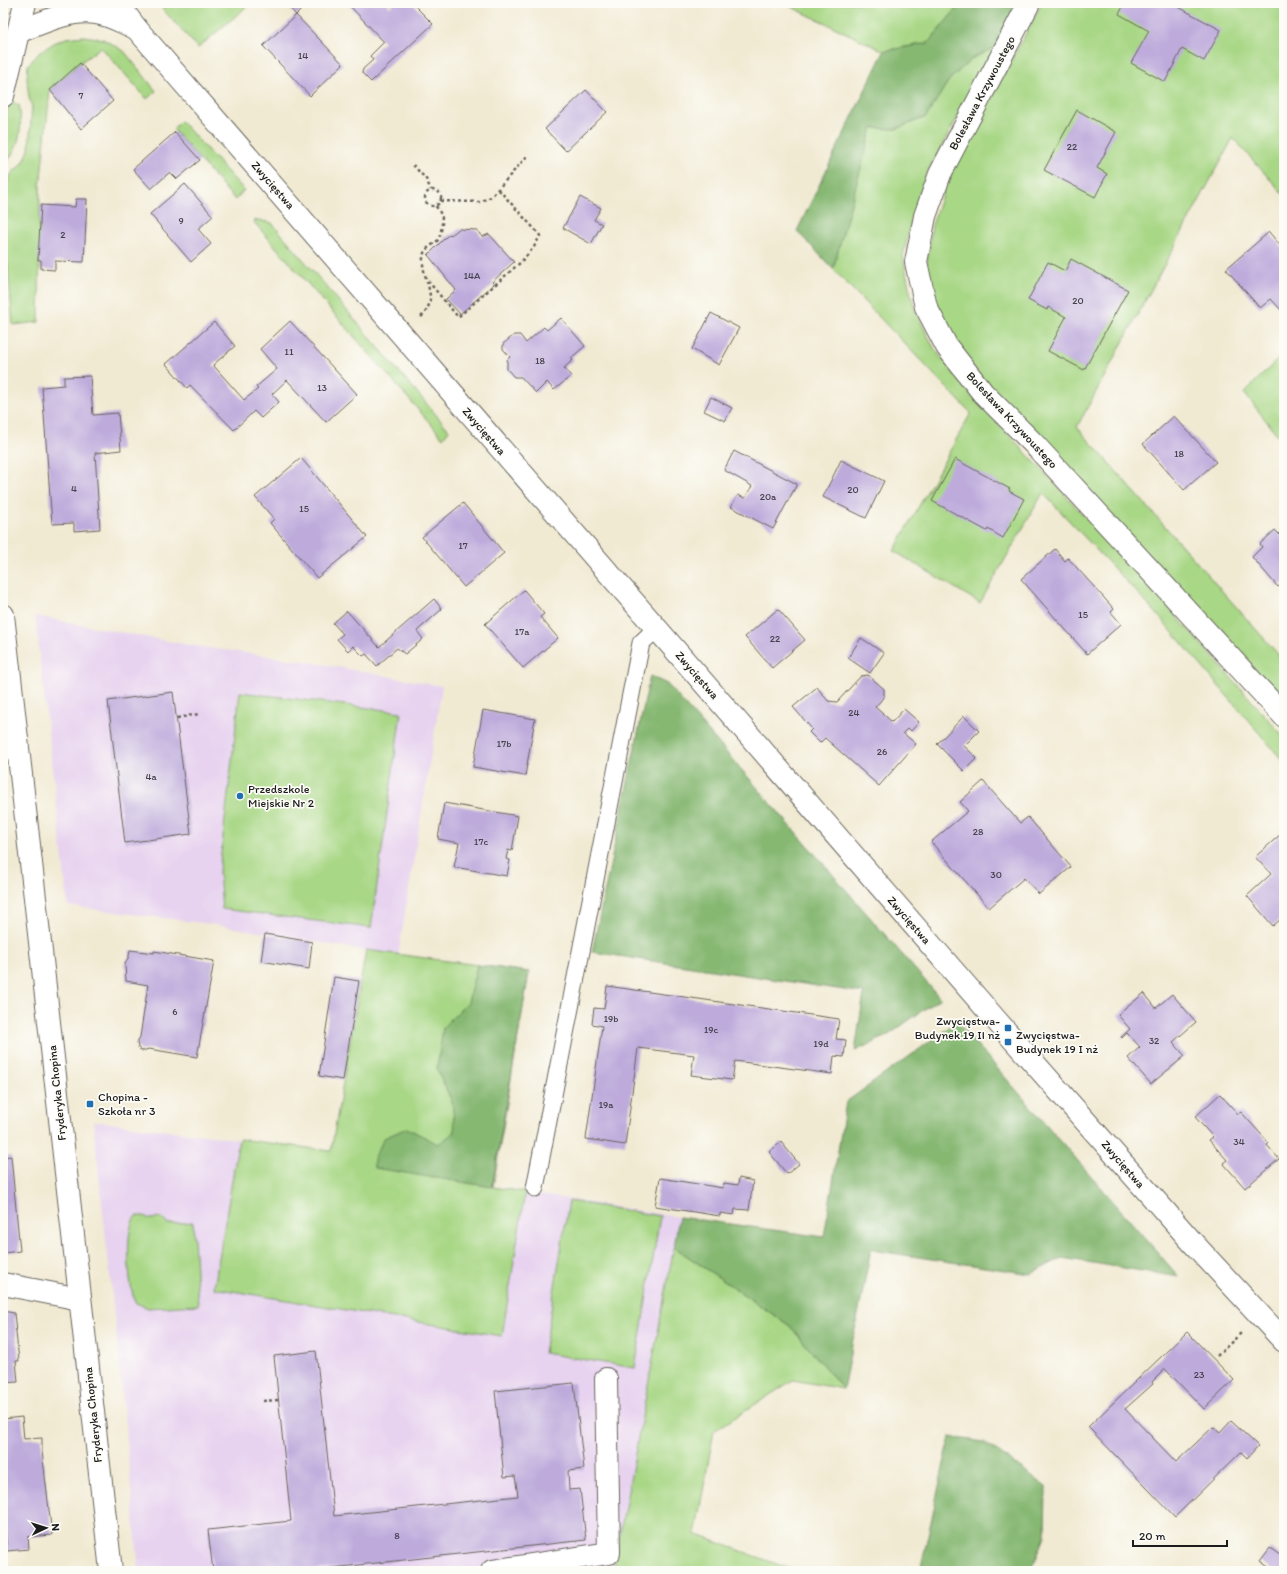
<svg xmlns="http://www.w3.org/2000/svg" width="1287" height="1574" font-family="Itim,sans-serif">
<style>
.built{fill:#e7d2ef}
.green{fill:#a8d785;stroke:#627a50}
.forest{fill:#86b872;stroke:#516a47}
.building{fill:#beabdc}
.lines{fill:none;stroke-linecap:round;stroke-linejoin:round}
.service-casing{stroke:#67645c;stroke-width:19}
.minor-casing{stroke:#67645c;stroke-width:24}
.tertiary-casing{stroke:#67645c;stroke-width:24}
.path{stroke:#67645c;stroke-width:2.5;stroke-dasharray:3 3;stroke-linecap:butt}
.service{stroke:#fff;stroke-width:17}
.minor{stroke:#fff;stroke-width:22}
.tertiary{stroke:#fff;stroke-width:22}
.poi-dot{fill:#1f6fb2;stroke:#fdfcf7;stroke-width:1.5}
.labels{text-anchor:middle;stroke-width:3.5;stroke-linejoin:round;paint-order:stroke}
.number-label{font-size:10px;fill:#44404c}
.street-label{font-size:12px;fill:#1c1c1c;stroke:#fdfcf7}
.poi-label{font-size:12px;fill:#1c1c1c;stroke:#fdfcf7;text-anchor:start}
</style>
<rect width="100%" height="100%" fill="#fdfcf7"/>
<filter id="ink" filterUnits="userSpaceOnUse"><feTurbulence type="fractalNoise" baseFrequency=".025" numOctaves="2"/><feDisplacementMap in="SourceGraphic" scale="8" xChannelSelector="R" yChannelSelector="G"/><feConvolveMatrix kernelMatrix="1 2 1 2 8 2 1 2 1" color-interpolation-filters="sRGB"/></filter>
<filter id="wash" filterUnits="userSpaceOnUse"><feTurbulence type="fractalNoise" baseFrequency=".012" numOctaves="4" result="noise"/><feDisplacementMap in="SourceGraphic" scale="16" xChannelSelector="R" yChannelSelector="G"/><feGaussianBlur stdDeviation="0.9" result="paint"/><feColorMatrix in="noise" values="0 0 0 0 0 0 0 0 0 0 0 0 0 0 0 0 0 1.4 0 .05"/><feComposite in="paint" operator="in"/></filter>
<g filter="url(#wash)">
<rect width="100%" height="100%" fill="#f1ead3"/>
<!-- built -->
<g class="built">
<polygon points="35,616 188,645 309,662 442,686 398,956 218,925 68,906"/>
<polygon points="93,1121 331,1151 492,1187 679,1217 613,1571 139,1571 116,1331"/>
</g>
<!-- green -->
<g class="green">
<polygon points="157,3 251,3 198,48"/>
<polygon points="783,3 957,3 957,8 928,43 884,51"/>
<polygon points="1042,3 1284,3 1284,195 1233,138 1077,427 1284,661 1284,700 990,389 962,352 944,323 933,296 927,263 932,225 946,183"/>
<polygon points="84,36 103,39 124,51 156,91 147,99 101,47 80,63 50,90 40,187 39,322 13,325 3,211 6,184 12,173 23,163 29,150 32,106 29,98 27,79 28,65 40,52 54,43 66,38"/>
<polygon points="996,47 926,175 912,218 903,256 909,287 916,313 934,348 970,394 1045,473 1176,616 1284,737 1284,762 1156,613 1043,493 980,603 894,551 971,413 833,269 872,127 896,129 926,117 949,80 973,58"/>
<path d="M 9,101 L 19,105 C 23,131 20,146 3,167 L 3,141 Z"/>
<polygon points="181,121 244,190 235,200 173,129"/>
<polygon points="257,220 272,223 449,430 443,438 253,221"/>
<polygon points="1284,353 1284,443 1244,393"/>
<polygon points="240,692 401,712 371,928 222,909 219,871"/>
<polygon points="366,950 529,972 493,1187 525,1192 502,1336 214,1288 239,1139 331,1151"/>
<polygon points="569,1201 660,1216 635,1368 544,1353"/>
<path d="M 136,1216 L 144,1216 L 150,1219 L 162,1218 L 167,1224 L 193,1222 L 198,1305 L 148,1308 L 136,1303 C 128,1290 124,1226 136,1216 Z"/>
<polygon points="674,1247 790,1326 843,1389 793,1380 714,1431 695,1534 796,1571 613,1571"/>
</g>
<!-- forest -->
<g class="forest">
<polygon points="957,3 1018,3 996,47 973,58 949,80 926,117 896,129 872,128 833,269 797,231 884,51 928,43 957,8"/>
<polygon points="650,676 667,684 940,998 887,1036 855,1051 864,993 592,952"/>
<polygon points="477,965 529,972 492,1187 374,1168 374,1159 384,1138 407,1128 438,1144 455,1132 452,1102 437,1069 443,1027 468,1002"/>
<polygon points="957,1022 1179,1277 1062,1258 1031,1274 871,1250 843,1389 790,1326 674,1247 679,1217 824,1237 846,1102"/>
<polygon points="950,1437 984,1442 1046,1487 1045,1537 1031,1571 920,1571"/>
</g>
<g id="blocks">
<!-- building -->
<g class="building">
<polygon points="285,3 308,3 296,15 343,64 310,96 263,46 296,15"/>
<polygon points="347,3 387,3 390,7 394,3 412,3 433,24 371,82 362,73 363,69 373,60 370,56 384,42"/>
<polygon points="1125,3 1171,3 1221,30 1204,61 1182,49 1165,82 1131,63 1149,31 1119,14"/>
<polygon points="80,63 113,101 81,129 50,90"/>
<polygon points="586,90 607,112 566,151 545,129"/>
<polygon points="1077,110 1116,132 1097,168 1107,174 1095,197 1044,170"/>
<polygon points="175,132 200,160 177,179 170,172 151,189 133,169"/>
<polygon points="185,184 213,216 198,229 211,244 191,262 150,214"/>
<polygon points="580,197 601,208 594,220 602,224 591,244 563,228"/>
<polygon points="76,199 87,199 84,262 55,261 55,270 41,269 41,260 38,260 41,205 75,207"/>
<polygon points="459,229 477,230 482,237 489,234 514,262 492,282 494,284 460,314 446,299 456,290 428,255 446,237 450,234 451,235"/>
<polygon points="1269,232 1284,250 1284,310 1282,311 1271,299 1260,308 1226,269"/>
<polygon points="1071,259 1128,290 1084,370 1048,351 1066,317 1048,307 1047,310 1028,300 1048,262 1065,271"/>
<polygon points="711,313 739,328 719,365 692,349"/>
<polygon points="561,318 585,346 571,358 573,360 564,368 571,376 554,390 547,382 536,393 521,377 514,377 507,369 507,360 510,357 503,349 503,344 514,335 520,335 526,343 544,327 547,330"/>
<polygon points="290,321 357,394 326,422 287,380 272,394 279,402 261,418 254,411 234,430 190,385 187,388 166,364 214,322 235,346 213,365 244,400 258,389 256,387 277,369 260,349"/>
<polygon points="90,376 93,415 118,413 121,450 95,453 100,529 74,531 74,523 52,524 42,387 64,385 64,377"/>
<polygon points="711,397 732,408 725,421 704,411"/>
<polygon points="1174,416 1216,462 1184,490 1143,444"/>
<polygon points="734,451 797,484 773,529 731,507 738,495 745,498 752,486 724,470"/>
<polygon points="301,458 367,537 317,578 270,523 274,519 255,497"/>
<polygon points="955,459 1010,489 1009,491 1024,499 1003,538 988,529 987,531 932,501"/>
<polygon points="841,460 884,481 866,518 823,497"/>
<polygon points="463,503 504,553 464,587 422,537"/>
<polygon points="1275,530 1284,539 1284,583 1278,587 1252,557 1262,547 1260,544"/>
<polygon points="1055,549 1065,561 1068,558 1114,609 1111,612 1121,624 1087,654 1021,579"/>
<polygon points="524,590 544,614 540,617 558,638 523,668 485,624"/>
<polygon points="434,599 442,609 417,631 423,639 405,654 397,648 377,666 366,654 363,656 353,646 348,651 337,639 343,634 333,623 347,611 379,647"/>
<polygon points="778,609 805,640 772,668 745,637"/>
<polygon points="861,638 884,653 870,673 848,658"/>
<polygon points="868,675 884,689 884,697 875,707 892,722 904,709 919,722 911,731 908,728 903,733 916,744 879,786 825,738 820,743 809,732 812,729 793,707 817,687 828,701 837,702 861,676"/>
<polygon points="173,692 191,834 125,843 108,701"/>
<polygon points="483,710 535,719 525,776 473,767"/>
<polygon points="964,716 979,731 964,746 977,758 964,771 937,744"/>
<polygon points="983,781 1020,823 1028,817 1071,867 1039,894 1024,878 989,908 931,842 968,811 960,802"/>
<polygon points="444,803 518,816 512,851 508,850 506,859 510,860 507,876 454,867 459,843 438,839"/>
<polygon points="1282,833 1284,834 1284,916 1273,926 1247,896 1271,874 1255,857"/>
<polygon points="265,934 312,942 309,969 261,961"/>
<polygon points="130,950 154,953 154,951 214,961 197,1057 149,1049 142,1051 138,1048 137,1042 140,1037 148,985 126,981 125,964 129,956"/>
<polygon points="334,977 359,981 343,1080 319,1076"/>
<polygon points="607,986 839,1019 836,1039 846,1040 844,1057 834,1056 832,1074 735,1061 732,1080 691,1075 694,1055 638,1048 625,1145 586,1139 602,1026 592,1024 594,1008 604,1009"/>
<polygon points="1144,993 1156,1008 1172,994 1196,1022 1173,1042 1185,1056 1151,1084 1128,1058 1140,1047 1127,1033 1122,1038 1121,1037 1130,1029 1118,1015"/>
<polygon points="1220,1094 1238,1114 1241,1112 1269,1143 1267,1145 1279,1159 1245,1188 1223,1163 1227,1160 1209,1140 1213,1137 1195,1117"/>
<polygon points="781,1142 799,1164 787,1174 769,1152"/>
<polygon points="11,1156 20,1251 3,1253 3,1157"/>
<polygon points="660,1178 723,1188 724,1183 738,1185 739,1178 753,1181 749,1210 735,1209 734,1215 720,1213 720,1216 655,1206"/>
<polygon points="3,1311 14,1313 19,1361 16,1361 18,1382 3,1383"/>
<polygon points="1187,1332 1234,1380 1204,1409 1165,1369 1152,1382 1153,1384 1125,1409 1176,1462 1213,1427 1220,1433 1231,1421 1258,1446 1247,1458 1241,1452 1175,1517 1088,1427"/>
<polygon points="316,1351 334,1516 518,1496 515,1476 504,1477 495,1391 574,1383 584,1469 568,1471 569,1490 580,1489 586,1540 304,1571 213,1571 208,1530 291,1521 274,1356"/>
<polygon points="22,1417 24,1439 42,1438 42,1451 52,1535 28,1537 29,1549 7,1551 3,1505 3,1419"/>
<polygon points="1270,1548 1284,1558 1284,1571 1274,1571 1260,1561"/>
</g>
</g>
</g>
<g filter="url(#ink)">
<use href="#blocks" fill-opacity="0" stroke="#67645c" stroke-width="1"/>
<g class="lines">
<!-- service casing -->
<g class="service-casing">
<polyline id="service" points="535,1188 641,643 656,629"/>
</g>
<!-- minor casing -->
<g class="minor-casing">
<g id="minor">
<polyline points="1029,3 940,174 925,216 916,262 926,307 947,347 983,393 1033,443 1284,716"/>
<polyline points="3,96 25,3"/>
<polyline points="3,615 111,1571"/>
<polyline points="3,1284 80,1299"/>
<polyline points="492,1571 609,1553 606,1379"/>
</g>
</g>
<!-- tertiary casing -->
<g class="tertiary-casing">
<g id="tertiary">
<polyline points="117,3 136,28 996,1020 1193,1243 1284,1341"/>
<path d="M 18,32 C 42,23 69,9 95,13 C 110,15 123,23 136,28"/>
</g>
</g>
<!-- path -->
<g class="path">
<polyline points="413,165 426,179 431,190"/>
<circle cx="433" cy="198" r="8"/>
<polyline points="441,201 479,202 491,197 528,155"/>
<polyline points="428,281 458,317 521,262 534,247 540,236 539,234 498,189"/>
<path d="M 421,317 C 441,298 421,279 423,258 C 423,248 433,246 438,240 C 440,237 440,234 441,231 C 443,218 443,216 435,205"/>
<polyline points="177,718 199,714"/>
<polyline points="1217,1356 1241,1333"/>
<polyline points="263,1401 278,1400"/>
</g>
<!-- service -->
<use href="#service" class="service"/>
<!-- minor -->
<use href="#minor" class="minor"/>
<!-- tertiary -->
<use href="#tertiary" class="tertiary"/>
</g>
</g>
<!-- markers -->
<g class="poi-dot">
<circle cx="240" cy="796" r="4"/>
<rect x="1004" y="1024" width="8" height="8" rx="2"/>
<rect x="1004" y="1038" width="8" height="8" rx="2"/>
<rect x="86" y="1100" width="8" height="8" rx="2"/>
</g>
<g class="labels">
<!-- number labels -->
<g class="number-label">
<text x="303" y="59">14</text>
<text x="81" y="99">7</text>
<text x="1072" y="150">22</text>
<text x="181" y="224">9</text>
<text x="63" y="238">2</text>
<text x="472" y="279">14A</text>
<text x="1078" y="304">20</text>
<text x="289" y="355">11</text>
<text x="540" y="364">18</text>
<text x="322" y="391">13</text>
<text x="1179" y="457">18</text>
<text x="74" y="492">4</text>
<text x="853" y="493">20</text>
<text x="768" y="500">20a</text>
<text x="304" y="512">15</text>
<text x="463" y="549">17</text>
<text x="1083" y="618">15</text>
<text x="522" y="635">17a</text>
<text x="775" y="642">22</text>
<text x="854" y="716">24</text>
<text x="504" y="747">17b</text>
<text x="882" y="755">26</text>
<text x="151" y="780">4a</text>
<text x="978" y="835">28</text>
<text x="481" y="845">17c</text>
<text x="996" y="878">30</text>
<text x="175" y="1015">6</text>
<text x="611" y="1022">19b</text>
<text x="711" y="1033">19c</text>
<text x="1154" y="1044">32</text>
<text x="821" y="1047">19d</text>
<text x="606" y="1108">19a</text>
<text x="1239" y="1145">34</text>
<text x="1199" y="1378">23</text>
<text x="397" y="1539">8</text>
</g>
<!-- street labels -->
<g class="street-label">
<text transform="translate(982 93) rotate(-62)" y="4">Bolesława Krzywoustego</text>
<text transform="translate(273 185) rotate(49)" y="4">Zwycięstwa</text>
<text transform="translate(1012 420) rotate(47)" y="4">Bolesława Krzywoustego</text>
<text transform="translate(484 431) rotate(49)" y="4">Zwycięstwa</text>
<text transform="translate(697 675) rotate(49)" y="4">Zwycięstwa</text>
<text transform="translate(909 920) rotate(49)" y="4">Zwycięstwa</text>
<text transform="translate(57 1093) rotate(-96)" y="4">Fryderyka Chopina</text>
<text transform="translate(1123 1164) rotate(49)" y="4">Zwycięstwa</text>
<text transform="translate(93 1415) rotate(-96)" y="4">Fryderyka Chopina</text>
</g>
<!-- poi labels -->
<g class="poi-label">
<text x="248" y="793">Przedszkole<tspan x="248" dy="14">Miejskie Nr 2</tspan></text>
<text x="1000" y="1025" text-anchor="end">Zwycięstwa-<tspan x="1000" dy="14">Budynek 19 II nż</tspan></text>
<text x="1016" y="1039">Zwycięstwa-<tspan x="1016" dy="14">Budynek 19 I nż</tspan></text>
<text x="98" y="1101">Chopina -<tspan x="98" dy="14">Szkoła nr 3</tspan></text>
</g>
</g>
<!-- margin -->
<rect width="1287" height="1574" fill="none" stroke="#fdfcf7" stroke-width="16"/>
<!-- north arrow -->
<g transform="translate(46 1528) rotate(86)" stroke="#fdfcf7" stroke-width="3" paint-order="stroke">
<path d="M0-3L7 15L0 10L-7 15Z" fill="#1c1c1c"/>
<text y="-6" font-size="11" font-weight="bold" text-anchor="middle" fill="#1c1c1c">N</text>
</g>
<!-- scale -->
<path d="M1133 1540v6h94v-6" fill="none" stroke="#1c1c1c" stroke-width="2"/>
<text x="1139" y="1540" font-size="12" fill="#1c1c1c" stroke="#fdfcf7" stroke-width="3" paint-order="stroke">20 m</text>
</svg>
